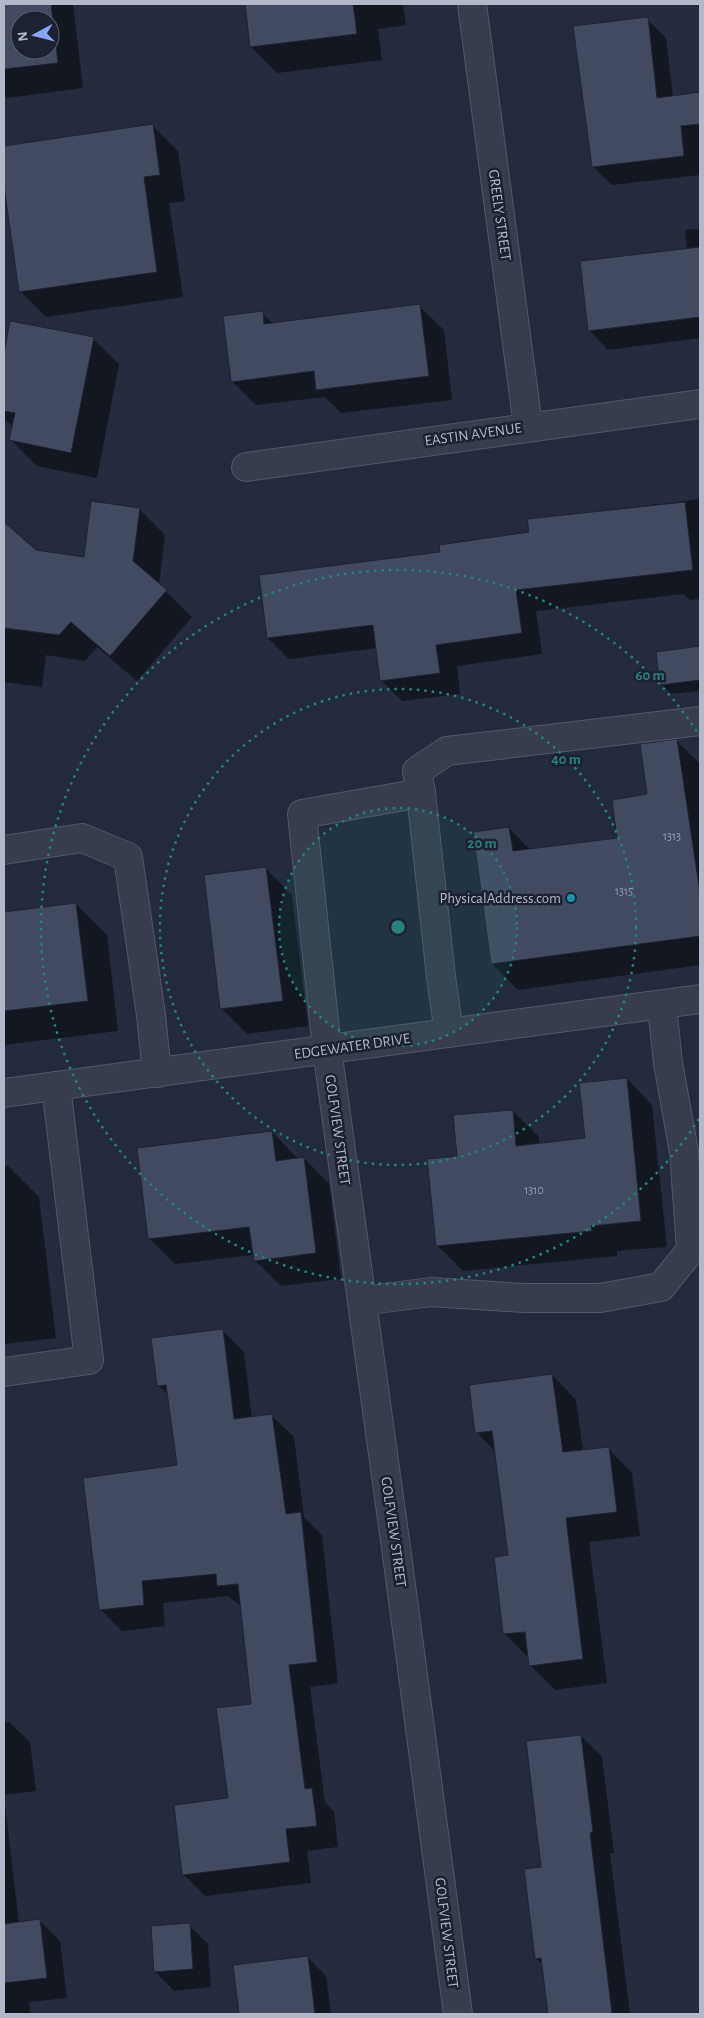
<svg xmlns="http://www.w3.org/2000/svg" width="704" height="2018" font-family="'Alegreya Sans',sans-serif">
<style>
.shadow{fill:#0007;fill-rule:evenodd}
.building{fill:#424a5f;stroke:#1e2433;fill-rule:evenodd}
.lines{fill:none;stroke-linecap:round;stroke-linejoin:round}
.minor-casing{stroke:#525867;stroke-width:30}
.minor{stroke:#373d4d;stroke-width:28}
.ring{fill:none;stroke:#27807c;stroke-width:2.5;stroke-dasharray:2.5 5}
.culture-dot{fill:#0f9aa8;stroke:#1c2231;stroke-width:2}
.labels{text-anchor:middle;stroke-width:5;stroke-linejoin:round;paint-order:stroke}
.number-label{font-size:12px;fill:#969cae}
.street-label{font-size:15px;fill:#b2b8c8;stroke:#1c2231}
.poi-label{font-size:15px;fill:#b2b8c8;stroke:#1c2231;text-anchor:end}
.centre{fill:#27807c;stroke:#1c2231;stroke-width:2.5}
.ring-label{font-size:15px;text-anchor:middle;font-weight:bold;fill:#27807c;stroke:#1c2231;stroke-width:5;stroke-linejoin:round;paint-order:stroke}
</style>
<rect width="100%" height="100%" fill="#232b3c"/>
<!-- shadow -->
<g class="shadow">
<path d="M 4,4 L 73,4 L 83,88 L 7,98 L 4,95 ZM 20,20 L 50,20 L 50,50 L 20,50 Z"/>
<polygon points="246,4 403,4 406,25 378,29 382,60 277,73 251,47"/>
<polygon points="647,19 666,38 673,97 700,94 700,175 612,185 593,167"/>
<polygon points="152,125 178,151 185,201 169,203 183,297 46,317 20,291 4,178 4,147"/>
<polygon points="700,229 700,338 608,350 590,331 687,249 685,230"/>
<polygon points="419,306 444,330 452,400 341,413 325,397 256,405 232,381 262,313 273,324"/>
<polygon points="11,322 93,339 119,364 97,478 37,466 11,440 13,427 4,418 4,359"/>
<polygon points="700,499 700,599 690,600 684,594 536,611 542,654 457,666 460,694 402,701 381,680 377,648 289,659 268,638 441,553 530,533 529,520"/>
<polygon points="139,509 165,535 159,585 192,617 137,681 97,647 85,661 46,655 42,687 4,682 4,528 6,525 36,551 85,558"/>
<polygon points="700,648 700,691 671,694 662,685 657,654"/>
<polygon points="677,741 700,764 700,965 518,990 492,964 509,828 530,850 618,839 648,795"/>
<polygon points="266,869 292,895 308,1026 247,1034 221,1008"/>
<polygon points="76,904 107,935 118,1031 4,1045 4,913"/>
<polygon points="627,1079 652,1105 667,1247 617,1251 617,1256 463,1271 437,1245 458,1157 513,1111 539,1137 539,1144 586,1140"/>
<polygon points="272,1132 298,1159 304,1158 329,1184 341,1279 281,1286 255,1260 254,1255 175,1264 149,1238"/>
<polygon points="4,1166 8,1166 39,1197 56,1338 4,1344"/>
<polygon points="222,1330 244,1352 252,1418 272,1416 294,1437 304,1517 322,1535 338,1683 310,1687 325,1803 334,1811 338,1847 307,1851 311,1883 205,1896 183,1874 230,1800 253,1705 242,1607 228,1596 163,1603 165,1626 122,1631 100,1609 178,1466 169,1396 158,1385"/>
<polygon points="552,1375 576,1400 583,1451 608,1448 632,1473 640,1536 589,1542 607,1683 555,1690 530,1665 530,1659 505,1634 495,1558 509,1556 496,1452 477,1433"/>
<polygon points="4,1722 9,1722 30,1742 36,1791 4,1795"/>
<polygon points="581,1736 602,1757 614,1853 610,1853 630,2014 550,2014 543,1965 536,1958 543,1868"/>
<polygon points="4,1797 19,1923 40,1921 60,1941 67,1998 29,2002 30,2014 4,2014"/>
<polygon points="189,1925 208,1944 211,1987 174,1991 156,1972"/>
<polygon points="307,1957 326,1976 331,2014 240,2014 235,1966"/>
</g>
<!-- building -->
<g class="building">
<path d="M 4,4 L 51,4 L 58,63 L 4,69 ZM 20,20 L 50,20 L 50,50 L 20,50 Z"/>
<polygon points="245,4 353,4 357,34 250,47"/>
<polygon points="648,17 657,98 700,92 700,124 681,126 684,156 592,167 573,26"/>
<polygon points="153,124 160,175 144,177 157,272 19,292 4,187 4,146"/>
<polygon points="700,247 700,317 588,331 580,261"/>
<polygon points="420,304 429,376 316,390 314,371 231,382 223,316 263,311 264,324"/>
<polygon points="10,321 94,337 71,453 9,440 15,413 4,411 4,353"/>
<polygon points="91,501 140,508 133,561 167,590 110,656 71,622 59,635 4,628 4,522 36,550 84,557"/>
<polygon points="685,502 693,570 516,590 522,633 436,645 440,673 380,681 373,625 267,638 259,575 440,552 439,545 529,532 527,519"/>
<polygon points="700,646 700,680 660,685 656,652"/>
<polygon points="677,739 700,893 700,936 491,964 473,832 509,827 513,851 617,838 612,800 647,794 640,744"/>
<polygon points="266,867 283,1001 220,1009 204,875"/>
<polygon points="76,903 88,1001 4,1011 4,912"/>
<polygon points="627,1078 641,1221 591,1226 592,1231 436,1246 427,1159 457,1156 453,1115 513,1110 516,1146 585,1138 579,1083"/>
<polygon points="272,1131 276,1161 304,1157 316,1253 254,1261 249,1227 148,1239 137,1148"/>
<polygon points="223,1329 234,1419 272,1414 286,1514 301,1512 317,1662 289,1665 305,1789 312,1788 317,1826 286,1829 290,1862 182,1875 174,1805 228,1798 216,1708 251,1704 238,1584 217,1586 216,1574 142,1581 144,1605 99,1610 83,1478 177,1465 166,1385 157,1386 151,1338"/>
<polygon points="552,1374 563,1452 609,1447 617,1512 566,1518 583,1659 529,1666 525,1632 503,1634 494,1557 508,1555 492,1431 475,1433 469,1385"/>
<polygon points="581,1735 593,1832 590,1833 612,2014 548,2014 541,1958 535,1959 524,1869 541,1867 526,1741"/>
<polygon points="40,1919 47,1978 4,1983 4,1924"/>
<polygon points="190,1923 193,1969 154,1972 151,1926"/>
<polygon points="308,1956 315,2014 239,2014 233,1965"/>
</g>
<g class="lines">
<!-- minor casing -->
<g class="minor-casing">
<g id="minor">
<polyline points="472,4 528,426"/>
<polyline points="246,467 700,404"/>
<polyline points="421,793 302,814 327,1049 397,1555 458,2014"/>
<polyline points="4,850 82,838 128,857 151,1015 157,1073"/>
<polyline points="449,1033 441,977 421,793 417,771 447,751 700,721"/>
<polyline points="4,1093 700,999"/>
<polyline points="362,1301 431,1292 523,1298 600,1298 661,1287 691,1250 684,1152 668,1063 662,1005"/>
<polyline points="4,1372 89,1360 56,1086"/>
</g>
</g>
<!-- minor -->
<use href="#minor" class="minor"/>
</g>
<!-- distance rings -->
<circle cx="398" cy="927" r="119" fill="#27807c" fill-opacity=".12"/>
<g class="ring">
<circle cx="398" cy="927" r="119"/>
<circle cx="398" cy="927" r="238"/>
<path d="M699 1119A357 357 0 1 1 699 735"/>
</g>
<!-- markers -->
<circle class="culture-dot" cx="571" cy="898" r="5"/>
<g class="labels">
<!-- number labels -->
<g class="number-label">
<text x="672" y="840">1313</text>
<text x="624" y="895">1315</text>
<text x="534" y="1194">1310</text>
</g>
<!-- street labels -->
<g class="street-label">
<text transform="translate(500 215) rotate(82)" y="5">GREELY STREET</text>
<text transform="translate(473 434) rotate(-8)" y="5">EASTIN AVENUE</text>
<text transform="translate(352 1046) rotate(-8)" y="5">EDGEWATER DRIVE</text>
<text transform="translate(338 1130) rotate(82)" y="5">GOLFVIEW STREET</text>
<text transform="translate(394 1532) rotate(82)" y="5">GOLFVIEW STREET</text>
<text transform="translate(447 1933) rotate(83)" y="5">GOLFVIEW STREET</text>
</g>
<!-- poi labels -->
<g class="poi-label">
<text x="561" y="903">PhysicalAddress.com</text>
</g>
</g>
<circle cx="398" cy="927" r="8" class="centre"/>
<g class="ring-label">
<text x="650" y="680">60 m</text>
<text x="566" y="764">40 m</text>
<text x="482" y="848">20 m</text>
</g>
<!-- border -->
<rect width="704" height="2018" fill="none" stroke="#b2b8c8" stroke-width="10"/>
<!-- north arrow -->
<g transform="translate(35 35) rotate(263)"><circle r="24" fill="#1c2231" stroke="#585e6d"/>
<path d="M0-4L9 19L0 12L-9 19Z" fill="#87a5f9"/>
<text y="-8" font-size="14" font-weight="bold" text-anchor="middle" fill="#b2b8c8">N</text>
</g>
</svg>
